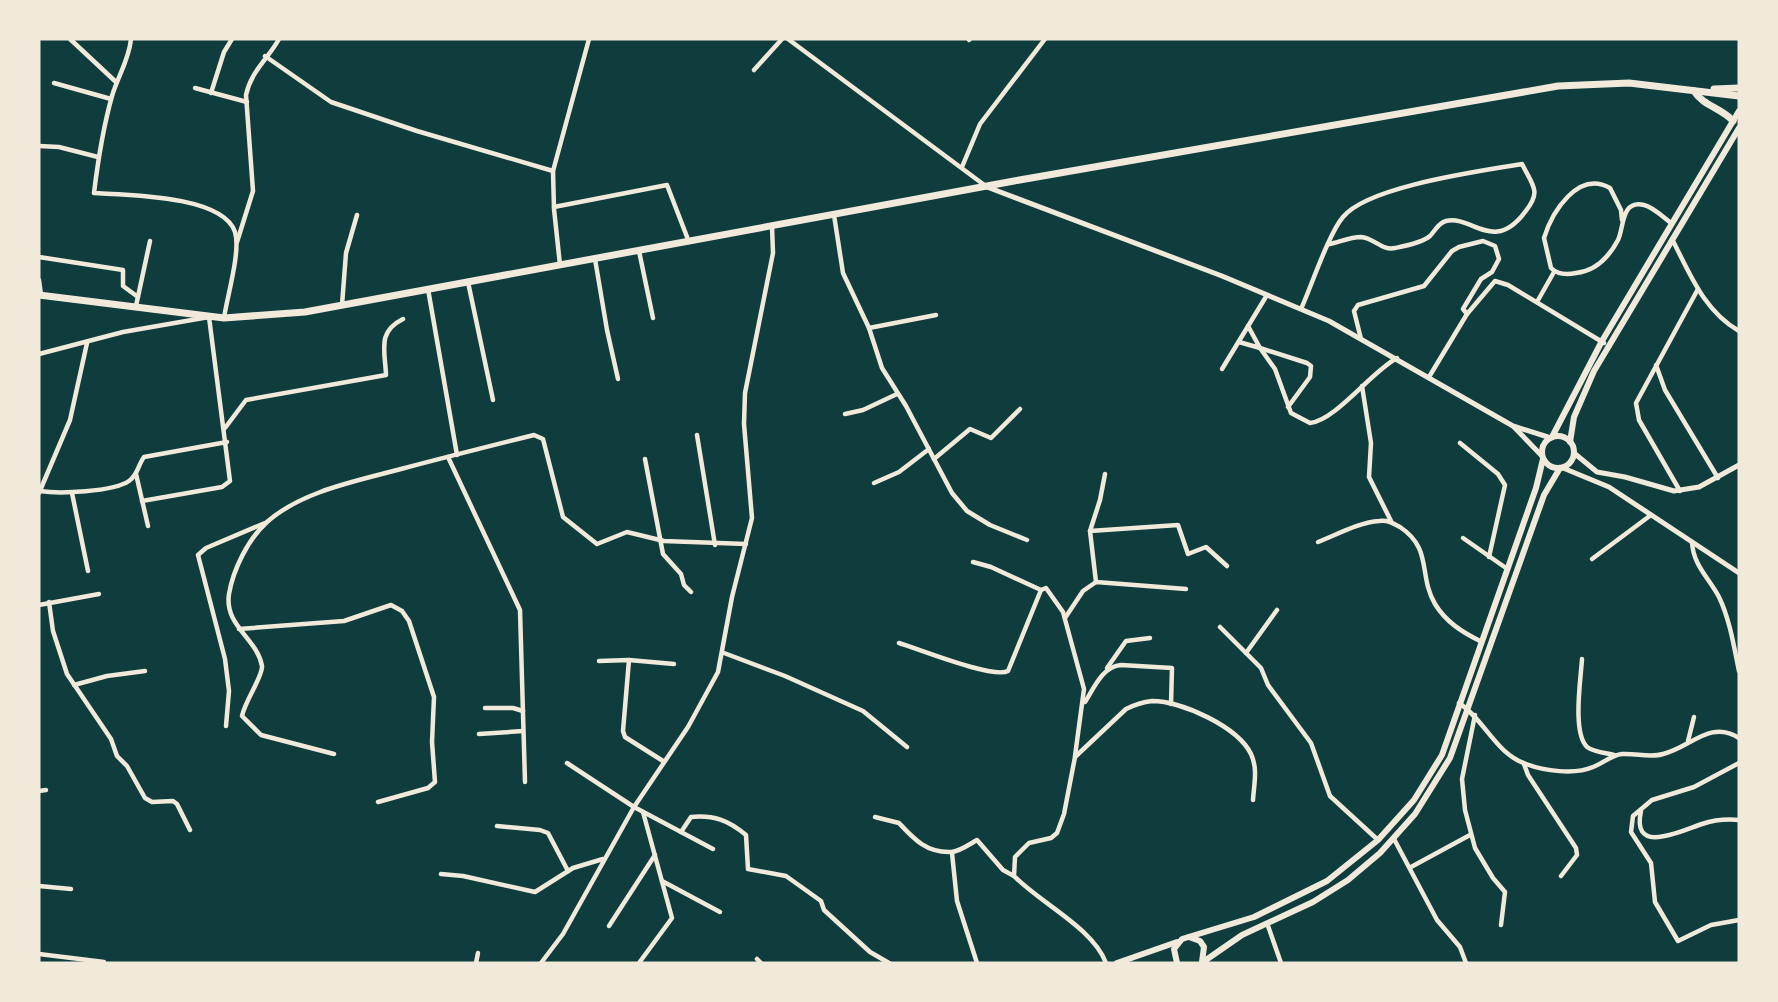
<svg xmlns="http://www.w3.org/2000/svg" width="1778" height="1002" font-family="'Noto Serif',serif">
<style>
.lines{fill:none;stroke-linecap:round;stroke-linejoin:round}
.minor{stroke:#f1e9da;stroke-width:4.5}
.tertiary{stroke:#f1e9da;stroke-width:5}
.secondary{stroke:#f1e9da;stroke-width:6}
.primary{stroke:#f1e9da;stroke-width:7}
</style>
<rect width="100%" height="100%" fill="#0f3d3e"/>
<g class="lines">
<!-- minor -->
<g class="minor">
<polyline points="70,39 116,82"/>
<path d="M 131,39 C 129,60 118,76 112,96 C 103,128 98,160 94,193 C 126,195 223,195 235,232 C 241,251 227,297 224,318"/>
<polyline points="788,39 987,187"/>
<polyline points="969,40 970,39"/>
<polyline points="265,56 331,102 417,131 553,171"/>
<polyline points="754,70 782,39"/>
<polyline points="54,83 111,99"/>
<polyline points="195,88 247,102"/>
<polyline points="211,93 224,52 232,39"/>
<polyline points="39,146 59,147 98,157"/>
<polyline points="962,167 980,124 1045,39"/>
<polyline points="554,207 667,185 689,242"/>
<polyline points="834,215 843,273 869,328 882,368 906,406 952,493 967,511 990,525 1027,540"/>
<path d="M 1622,220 L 1621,210 L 1610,188 C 1578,170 1552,212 1544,238 L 1551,268 C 1558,275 1567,275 1576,273 C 1595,271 1609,257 1618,240 C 1624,228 1621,199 1644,205 C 1653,207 1663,217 1671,223"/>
<path d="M 1672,239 C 1690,274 1704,311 1739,331"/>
<path d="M 237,242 L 253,191 L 246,95 C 251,71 268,59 279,39"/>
<polyline points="639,251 653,318"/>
<polyline points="39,257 123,270 123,286 138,297"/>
<polyline points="595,259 607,330 618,379"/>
<polyline points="560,265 554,209 553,171 589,39"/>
<polyline points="39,280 41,295"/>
<polyline points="468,282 493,400"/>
<polyline points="428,289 457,455"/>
<polyline points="1537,302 1554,272"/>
<polyline points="342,305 346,253 357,215"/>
<polyline points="136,306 150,241"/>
<path d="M 1301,309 C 1311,287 1329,233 1343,217 C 1368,186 1481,171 1522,164 C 1533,186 1542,191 1525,212 C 1493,254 1473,215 1446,221 C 1438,223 1435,231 1430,236 C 1422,243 1405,246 1395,248 C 1382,251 1374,238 1361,237 C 1351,237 1339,242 1330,244"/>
<polyline points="869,328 936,315"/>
<polyline points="1361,339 1354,311 1358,305 1424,286 1452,251 1459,247 1483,241 1495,246 1499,259 1492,272 1481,279 1463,309 1467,314"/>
<polyline points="1239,342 1260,348 1248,326"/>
<path d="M 1260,348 L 1275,369 L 1291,413 L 1310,423 C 1336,420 1371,372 1397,358"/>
<polyline points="1260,348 1307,363 1311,366 1310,377 1288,407"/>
<polyline points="39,354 123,332 209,317 230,481 222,487 142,501"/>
<polyline points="1656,365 1665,390 1718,478"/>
<polyline points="1222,369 1267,295"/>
<polyline points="1429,377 1467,314 1495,281 1508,285 1604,343"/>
<polyline points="1362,386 1371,443 1369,477 1391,521"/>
<polyline points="845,414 863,410 897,394"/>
<path d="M 225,428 L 246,400 L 386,375 C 385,350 377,332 403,319"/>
<polyline points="697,435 715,545"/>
<polyline points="1460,443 1498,474 1505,485 1489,557"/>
<polyline points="448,457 520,610 525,782"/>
<polyline points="645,459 663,554 681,574 684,585 691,592"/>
<polyline points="934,459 970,429 991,438 1020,409"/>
<polyline points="136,474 148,526"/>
<polyline points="874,483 899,472 929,449"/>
<path d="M 40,491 C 59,494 113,492 129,481 C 138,475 138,465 144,457 L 227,442"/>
<polyline points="1680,491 1639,420 1636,403 1698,289"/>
<polyline points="39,493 70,420 87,343"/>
<polyline points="72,493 88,571"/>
<polyline points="1090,531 1178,525 1188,554 1206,547 1227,566"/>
<polyline points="1463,538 1506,568"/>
<path d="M 1318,542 C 1336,535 1360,522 1379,521 C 1388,520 1393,523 1400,527 C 1433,549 1418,575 1435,604 C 1446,622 1462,632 1480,641"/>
<path d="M 1692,542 C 1693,565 1709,578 1719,597 C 1730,620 1734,647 1739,671"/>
<polyline points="1592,559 1651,515"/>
<polyline points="973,562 991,567 1041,590"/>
<polyline points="1096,582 1090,531 1100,500 1105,474"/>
<polyline points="49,602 53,631 67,674 111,739 117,756 127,766 145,798 152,802 173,801 177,804 190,830"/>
<polyline points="39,605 99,594"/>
<polyline points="1065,618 1083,591 1096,582 1186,589"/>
<polyline points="1220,627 1261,668 1268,685 1311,743 1330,796 1378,840"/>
<polyline points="239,629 344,621 391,605 402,611 409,621 434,697 432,742 435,782 428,788 378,802"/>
<path d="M 899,643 C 919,649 993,679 1008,671 L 1041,590 L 1046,588 L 1063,612 L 1084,689 L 1075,756"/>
<polyline points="724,653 785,676 863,711 907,747"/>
<polyline points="1246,653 1277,610"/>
<path d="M 1582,659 C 1581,678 1572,732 1587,747 C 1594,752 1606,753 1614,755"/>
<polyline points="629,660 623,731 625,737 663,761"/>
<polyline points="599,661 629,660 674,664"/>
<polyline points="1107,668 1126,641 1150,638"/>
<polyline points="74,685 107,676 145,671"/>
<path d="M 1085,702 C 1094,688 1103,666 1121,665 L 1172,668 L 1171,704"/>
<path d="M 1459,703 C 1485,720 1495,753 1526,764 C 1544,771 1575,775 1593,767 C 1604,763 1611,755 1622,754 C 1636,753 1650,758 1663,754 C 1690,748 1710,719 1739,738"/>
<polyline points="485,708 513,708 523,711"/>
<polyline points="1475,715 1462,779 1465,810 1475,848 1493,878 1505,892 1501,925"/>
<polyline points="226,726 229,691 225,659 198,555 206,548 265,523"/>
<polyline points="479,734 523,731"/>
<polyline points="1688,741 1694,717"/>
<path d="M 334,754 L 261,735 L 242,716 C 245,701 263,676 262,666 C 257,638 224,626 229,594 C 233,570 248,539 267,522 C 302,491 357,481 401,469 C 446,457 490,446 534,435 L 543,439 L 563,517 L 597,544 L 627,532 L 664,541 L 746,544"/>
<polyline points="567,763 634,807 713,849"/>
<polyline points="1739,763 1694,787 1652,800 1633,816 1631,832 1651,863 1655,902 1678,941 1711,925 1739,920"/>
<polyline points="1524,764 1528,775 1576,848 1577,855 1561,876"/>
<polyline points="39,791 46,790"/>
<path d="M 1641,811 C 1631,856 1681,831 1702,824 C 1714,820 1727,819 1739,820"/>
<path d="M 875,817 L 899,823 C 913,838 926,853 951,852 C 959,852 970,844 977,840 L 1003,870 L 1014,876"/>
<polyline points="497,826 540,830 548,833 568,871"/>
<path d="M 681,832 L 691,817 C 714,815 728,820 746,835 L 748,869 L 786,876 L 821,901 L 824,910 L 870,952 L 889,963"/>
<polyline points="1394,839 1437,920 1460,947 1466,963"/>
<polyline points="952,853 957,901 977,963"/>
<polyline points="1411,867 1470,835"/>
<polyline points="441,874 463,876 535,892 573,868 603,859"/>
<polyline points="662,881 720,912"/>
<polyline points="39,886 71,889"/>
<polyline points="1267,923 1281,963"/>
<polyline points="609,926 655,855"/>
<polyline points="39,954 104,962"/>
<polyline points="757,959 761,963"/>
<polyline points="476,963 478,953"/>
<polyline points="541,963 563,934 634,807 688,727 718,672 732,597 752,518 744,424 745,393 773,253 772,226"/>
<polyline points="639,963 672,918 643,812"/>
<path d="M 1106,963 C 1093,928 1040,903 1014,876 L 1015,857 L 1029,843 L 1051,838 L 1057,833 L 1064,814 L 1075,757 L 1126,709 C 1134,705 1143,702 1152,701 C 1182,701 1238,727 1251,754 C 1258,769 1254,784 1253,800"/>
</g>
<!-- tertiary -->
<g class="tertiary">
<polyline points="987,187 1222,276 1329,321 1513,426 1551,438"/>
<polyline points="1514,427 1542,456"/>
<polyline points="1574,453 1597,472 1625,477 1674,491 1699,487 1739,465"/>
<polyline points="1563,468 1609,487 1739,573"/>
</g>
<!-- secondary -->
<g class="secondary">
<circle cx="1558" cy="452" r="16"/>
<polyline points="1552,437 1602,341 1739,111"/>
<polyline points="1570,442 1574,417 1594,371 1739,128"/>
<polyline points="1189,937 1200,941 1204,947 1202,962"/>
<polyline points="1203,962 1242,935 1313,902 1348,880 1380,853 1415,814 1450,758 1544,495 1560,468"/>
<polyline points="1117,963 1177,942"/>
<polyline points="1177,963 1174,949 1182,939 1254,917 1327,881 1378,840 1414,800 1442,755 1536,488 1543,459"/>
</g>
<!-- primary -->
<g class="primary">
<polyline points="1714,89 1739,88"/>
<path d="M 1694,91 C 1703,106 1722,108 1733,121"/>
<polyline points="39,295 224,318 305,312 1014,181 1558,86 1629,83 1739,96"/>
</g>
</g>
<!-- border -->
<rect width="1778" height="1002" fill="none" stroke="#f1e9da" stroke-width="81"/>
</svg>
